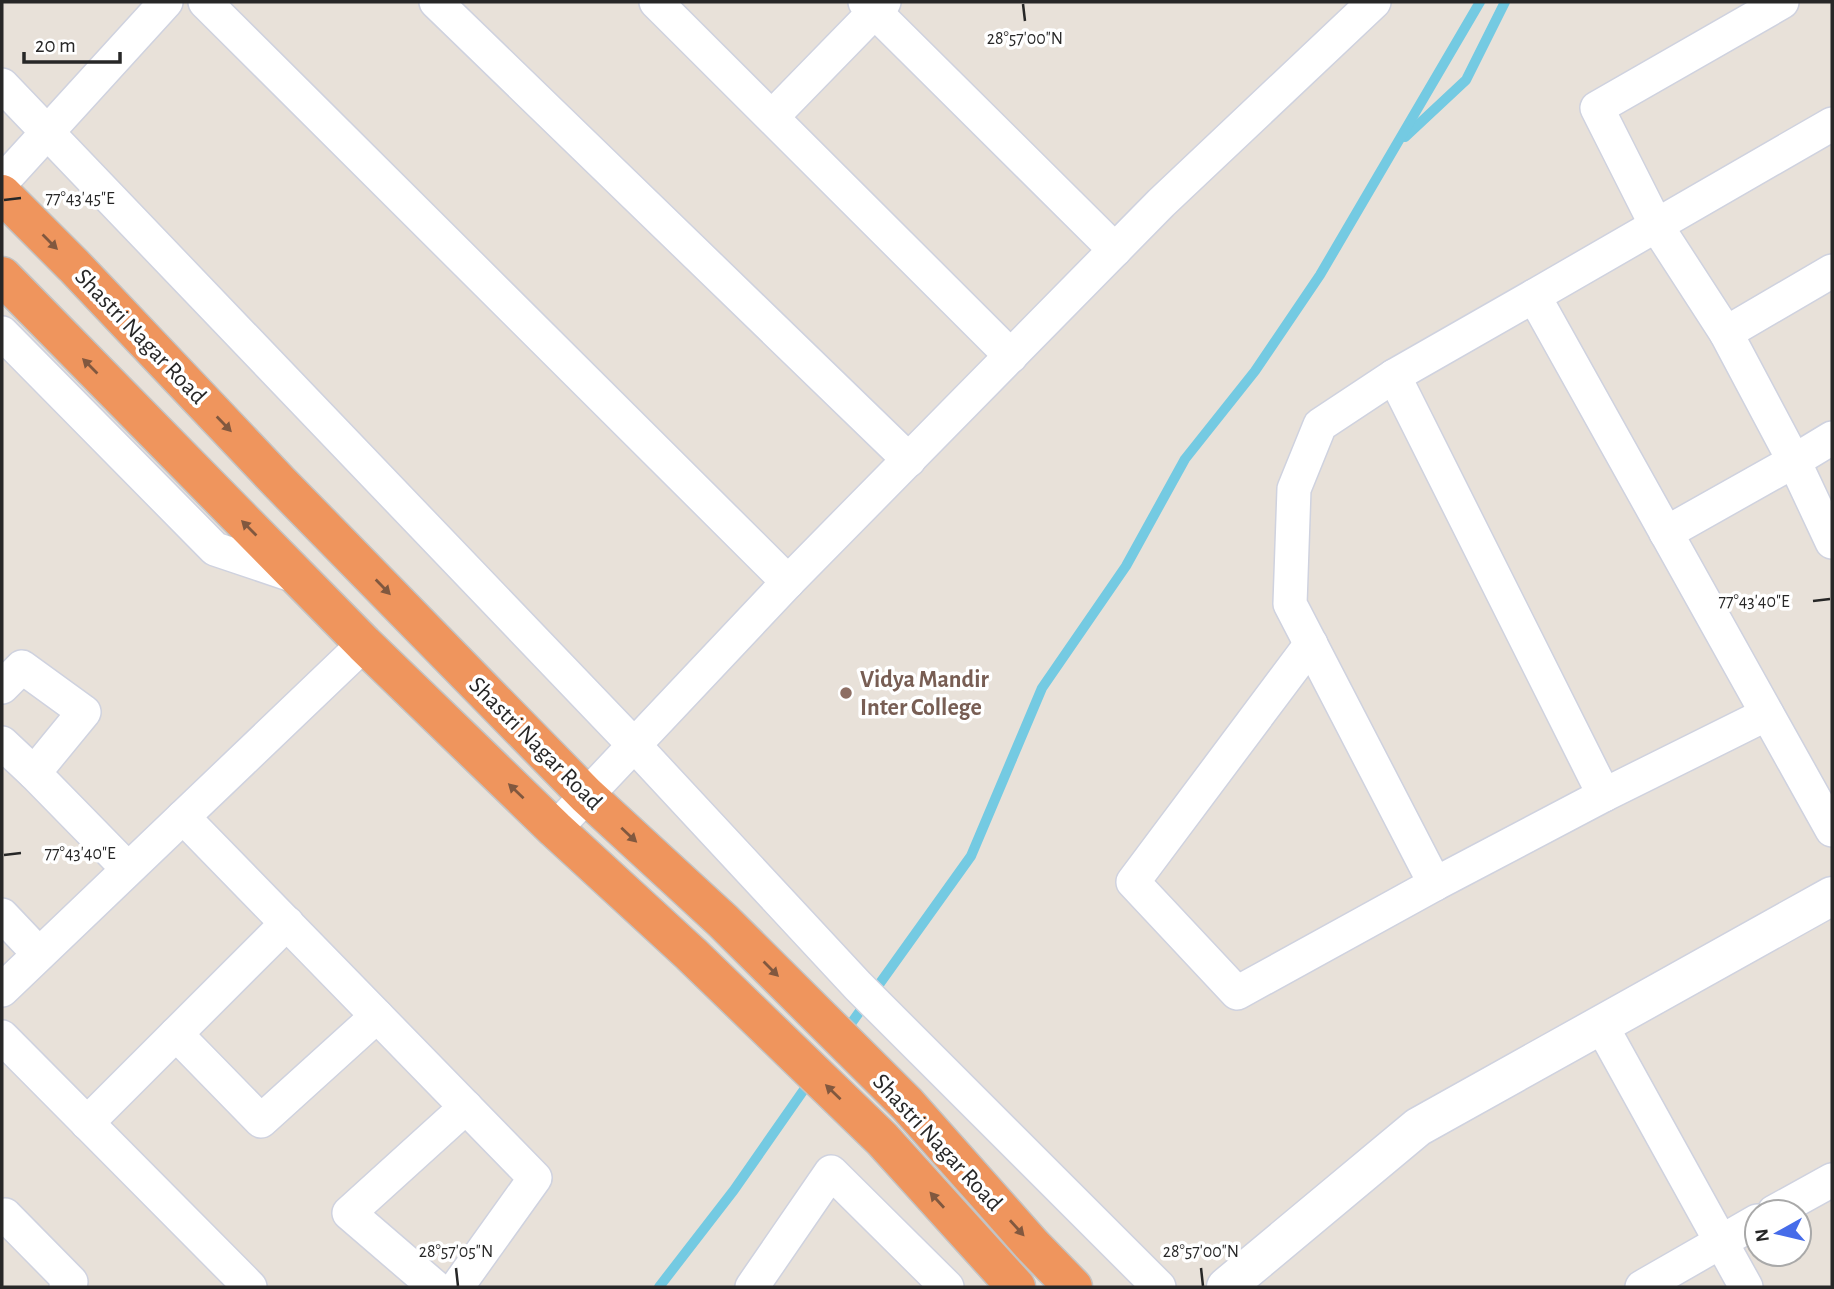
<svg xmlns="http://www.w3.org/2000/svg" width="1834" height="1289" font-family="'Alegreya Sans',sans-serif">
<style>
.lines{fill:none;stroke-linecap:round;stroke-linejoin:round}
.stream{stroke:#74cae2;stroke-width:10}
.street-casing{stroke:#cfd2df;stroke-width:36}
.secondary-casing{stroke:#cfd2df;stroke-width:41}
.highway-casing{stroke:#c3c3c3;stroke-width:41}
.street{stroke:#fff;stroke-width:33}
.secondary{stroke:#fff;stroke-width:38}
.highway{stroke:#ef955d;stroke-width:38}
.oneway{fill:#81583f}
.ticks{fill:none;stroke:#272727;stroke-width:2.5}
.education-dot{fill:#8d6e63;stroke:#fff;stroke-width:2.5}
.labels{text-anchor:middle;stroke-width:7;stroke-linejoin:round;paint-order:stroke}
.street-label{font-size:24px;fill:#272727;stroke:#fff}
.education-label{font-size:24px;font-weight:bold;fill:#785e54;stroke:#fff;text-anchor:start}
.ticks-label{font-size:18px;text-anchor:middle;fill:#272727;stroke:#fff;stroke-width:7;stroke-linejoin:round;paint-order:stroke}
</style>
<rect width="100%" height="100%" fill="#e8e1d9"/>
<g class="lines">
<!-- stream -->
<g class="stream">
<polyline points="1405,137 1466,80 1505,2"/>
<polyline points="845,1032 971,856 1042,688 1126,566 1185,459 1255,371 1320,275 1480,2"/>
<polyline points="659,1287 734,1190 810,1081"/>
</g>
<!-- street casing -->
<g class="street-casing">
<g id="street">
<polyline points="205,2 788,582"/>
<polyline points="436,2 909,460"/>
<polyline points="656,2 1011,356"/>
<polyline points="865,2 1115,250"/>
<polyline points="2,85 635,746 858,986 1159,1287"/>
<polyline points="772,117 884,2"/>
<polyline points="1832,124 1534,296 1832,830"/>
<polyline points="2,182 166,2"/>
<polyline points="1832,271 1726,333 1794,461 1832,438"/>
<polyline points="1534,296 1394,376 1604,795 1767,714"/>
<polyline points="2,333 215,549 298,577"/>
<polyline points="1726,333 1656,225 1597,108 1782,2"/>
<polyline points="1394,376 1320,425 1294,489 1290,604 1435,884 1604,795"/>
<polyline points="1666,533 1794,461 1832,542"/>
<polyline points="1311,644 1133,882 1237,993 1435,884"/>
<polyline points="2,687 22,667 84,712 34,773 128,869"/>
<polyline points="2,743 34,773"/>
<polyline points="183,817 535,1178 457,1287"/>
<polyline points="555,829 788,582 1161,203 1374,2"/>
<polyline points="2,915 39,954"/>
<polyline points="2,990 364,644"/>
<polyline points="1601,1025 1746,1287"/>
<polyline points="176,1034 261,1121 377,1016"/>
<polyline points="2,1037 250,1287"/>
<polyline points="87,1123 287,923"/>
<polyline points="1774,1212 1832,1180"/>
<polyline points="2,1218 5,1215 71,1282 66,1287"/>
<polyline points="435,1287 349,1213 466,1107"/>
<polyline points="752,1287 831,1172 947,1287"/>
<polyline points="1642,1287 1757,1221"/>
</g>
</g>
<!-- secondary casing -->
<g class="secondary-casing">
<polyline id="secondary" points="1226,1287 1418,1127 1832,896"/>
</g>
<!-- highway casing -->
<g class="highway-casing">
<g id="highway">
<polyline points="2,194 74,266 280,483 586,795 723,921 907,1104 1033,1246 1073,1287"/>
<polyline points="2,276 364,644 555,829 691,954 882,1139 1016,1287"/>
</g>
</g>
<!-- street -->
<use href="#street" class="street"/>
<!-- secondary -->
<use href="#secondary" class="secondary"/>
<!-- highway -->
<use href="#highway" class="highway"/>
</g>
<!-- one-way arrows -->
<defs><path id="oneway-solid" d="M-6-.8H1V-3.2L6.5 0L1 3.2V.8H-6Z" transform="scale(1.75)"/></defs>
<g class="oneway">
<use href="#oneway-solid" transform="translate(50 242) rotate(45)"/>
<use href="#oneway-solid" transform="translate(90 366) rotate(-135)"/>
<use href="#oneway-solid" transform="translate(224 424) rotate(46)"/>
<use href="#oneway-solid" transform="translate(249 528) rotate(-135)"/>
<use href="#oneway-solid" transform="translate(383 587) rotate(46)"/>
<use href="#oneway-solid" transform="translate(516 791) rotate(-136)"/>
<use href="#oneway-solid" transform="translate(629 835) rotate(43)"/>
<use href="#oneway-solid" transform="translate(771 969) rotate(45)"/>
<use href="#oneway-solid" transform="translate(833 1092) rotate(-136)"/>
<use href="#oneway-solid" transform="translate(937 1200) rotate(-132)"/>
<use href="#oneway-solid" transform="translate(1017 1228) rotate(48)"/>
</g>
<!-- ticks -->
<path class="ticks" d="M 1023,4 L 1025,21M 4,200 L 21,198M 1813,601 L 1830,599M 4,855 L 21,853M 456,1268 L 458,1286M 1201,1268 L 1203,1286"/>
<!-- markers -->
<circle class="education-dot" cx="846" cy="693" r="7"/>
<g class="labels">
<!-- street labels -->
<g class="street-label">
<text transform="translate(141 336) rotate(46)" y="8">Shastri Nagar Road</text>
<text transform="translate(536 743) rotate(45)" y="8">Shastri Nagar Road</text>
<text transform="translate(938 1142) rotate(47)" y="8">Shastri Nagar Road</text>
</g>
<!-- education labels -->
<g class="education-label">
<text x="860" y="687">Vidya Mandir<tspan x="860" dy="28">Inter College</tspan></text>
</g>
</g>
<g class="ticks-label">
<text x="1025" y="44">28°57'00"N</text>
<text x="80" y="204">77°43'45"E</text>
<text x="1754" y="607">77°43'40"E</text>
<text x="80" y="859">77°43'40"E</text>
<text x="456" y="1257">28°57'05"N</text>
<text x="1201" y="1257">28°57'00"N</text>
</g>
<!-- border -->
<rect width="1834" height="1289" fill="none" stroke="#272727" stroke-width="7"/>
<!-- north arrow -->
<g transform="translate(1778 1233) rotate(262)"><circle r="33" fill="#ffffff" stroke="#a9a9a9" stroke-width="2"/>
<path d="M0-5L12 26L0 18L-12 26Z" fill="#466ce9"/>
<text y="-10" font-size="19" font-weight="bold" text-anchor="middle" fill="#272727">N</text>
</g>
<!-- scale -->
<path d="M24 52v10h96v-10" fill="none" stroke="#272727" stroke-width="3.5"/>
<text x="35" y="52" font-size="21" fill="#272727" stroke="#ffffff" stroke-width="5" paint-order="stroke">20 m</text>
</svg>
